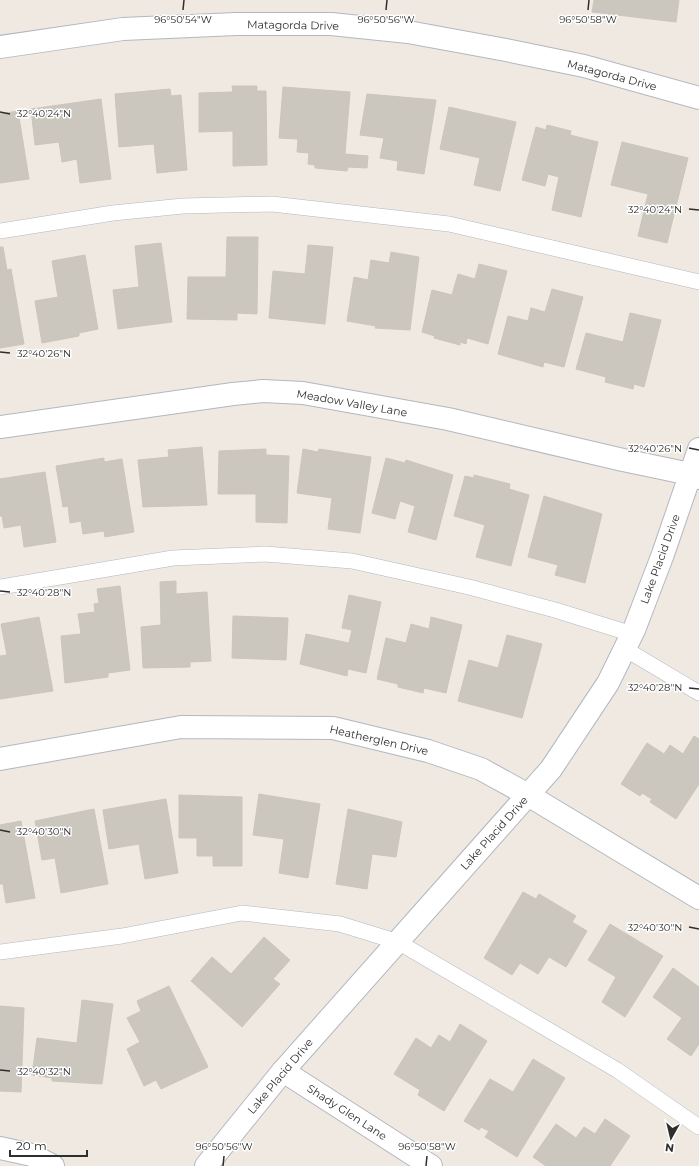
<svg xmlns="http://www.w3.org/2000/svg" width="699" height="1166" font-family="Montserrat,sans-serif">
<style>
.building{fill:#cbc7bf;stroke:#cbc5ba}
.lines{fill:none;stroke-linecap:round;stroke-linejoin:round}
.service-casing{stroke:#b4b7c1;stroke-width:16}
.minor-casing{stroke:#b4b7c1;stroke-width:24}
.tertiary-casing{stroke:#b4b7c1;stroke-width:24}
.service{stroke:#fff;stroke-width:15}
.minor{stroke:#fff;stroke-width:22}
.tertiary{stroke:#fff;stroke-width:22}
.ticks{fill:none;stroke:#2e2e2e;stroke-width:1.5}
.labels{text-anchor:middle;stroke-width:3;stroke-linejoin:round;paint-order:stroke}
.street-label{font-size:11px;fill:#2e2e2e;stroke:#fff}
.ticks-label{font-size:10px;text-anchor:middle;fill:#2e2e2e;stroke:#fff;stroke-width:3;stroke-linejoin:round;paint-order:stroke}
</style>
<rect width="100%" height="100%" fill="#efe9e1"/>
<!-- building -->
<g class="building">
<polygon points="594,0 679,0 676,22 592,12"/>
<polygon points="232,86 257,86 257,91 266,91 267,165 233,166 233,131 199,132 199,93 233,92"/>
<polygon points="283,87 350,92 345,154 368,156 367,168 348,167 347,171 315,168 315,165 308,164 309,153 297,152 298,139 279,138"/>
<polygon points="170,89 171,96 181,95 187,170 157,173 154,144 119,147 115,94"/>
<polygon points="367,94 436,100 424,174 397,170 398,161 380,158 384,138 360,135"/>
<polygon points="101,99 111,179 80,183 77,159 62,162 59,142 35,145 31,109"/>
<polygon points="449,107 516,122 500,191 474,185 480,158 440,149"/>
<polygon points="18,111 29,179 0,183 0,114"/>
<polygon points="547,125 571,131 570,135 598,142 581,217 552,210 559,177 548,174 545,186 522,180 536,127 546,130"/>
<polygon points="622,142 688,158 667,243 638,236 648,194 611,185"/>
<polygon points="227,237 258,237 257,314 237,313 237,320 187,319 188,277 226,277"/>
<polygon points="161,243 172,322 118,329 113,290 139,287 135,246"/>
<polygon points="308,245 333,247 325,324 269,318 273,271 305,274"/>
<polygon points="0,247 3,247 7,270 11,269 24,344 0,348"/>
<polygon points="391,252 419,257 410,330 375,328 376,326 347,321 354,277 368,280 371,260 389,263"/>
<polygon points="85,255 98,329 79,333 79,336 42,343 35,301 58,297 52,261"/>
<polygon points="479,264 507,271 488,344 467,338 466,344 460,342 460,345 434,338 435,336 422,332 432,290 452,295 458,274 475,279"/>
<polygon points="552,289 583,297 564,367 544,362 543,367 498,354 508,316 528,321 531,308 545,312"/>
<polygon points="630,313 661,320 644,387 634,384 633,389 605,382 606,377 576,369 586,333 623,342"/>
<polygon points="202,447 207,505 143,507 138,460 169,457 168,450"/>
<polygon points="266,449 266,455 289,456 287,523 256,522 256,494 218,494 219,451"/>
<polygon points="303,449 318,452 319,449 371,457 360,533 328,529 332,498 297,493"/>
<polygon points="104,458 104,462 122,459 134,532 105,537 104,531 83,534 81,521 70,523 68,506 63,507 56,466"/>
<polygon points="386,458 405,463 406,460 453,475 436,540 408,532 415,506 400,501 395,519 372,513"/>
<polygon points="45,472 56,542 24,547 21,525 4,528 2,516 0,516 0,479"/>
<polygon points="474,475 510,484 509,489 529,495 511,566 476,557 485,525 454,516 465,476 474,478"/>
<polygon points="544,496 602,514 585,583 555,575 558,565 528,557"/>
<polygon points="176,581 176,594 207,592 211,661 190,662 190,667 143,668 141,627 161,625 160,582"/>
<polygon points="120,586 130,670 108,673 108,677 65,683 61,636 81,634 78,614 95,612 94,604 99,603 97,589"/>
<polygon points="349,595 381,602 366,673 348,669 347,676 300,664 306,634 349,643 352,630 342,628"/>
<polygon points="233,616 288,618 286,660 232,658"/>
<polygon points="39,617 53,691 0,699 0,656 7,655 1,624"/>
<polygon points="431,617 462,625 446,693 424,688 423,693 398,687 398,684 377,679 386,638 406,643 411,624 429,629"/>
<polygon points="507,635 542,644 522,718 458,701 469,660 498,668"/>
<polygon points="694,736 699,739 699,784 676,819 650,802 652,799 642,793 640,796 621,784 647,743 664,754 670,745 683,754"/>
<polygon points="259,794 320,804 308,878 279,873 284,839 253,835"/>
<polygon points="179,795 242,797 242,866 213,866 213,856 197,856 197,838 179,838"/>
<polygon points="166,799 178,873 145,879 139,844 109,849 103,810"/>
<polygon points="94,809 108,884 61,893 55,858 42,860 35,821"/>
<polygon points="348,809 402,822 396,857 372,854 367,889 336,884"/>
<polygon points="21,821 35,898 6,903 3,884 0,884 0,825"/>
<polygon points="523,892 536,899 539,894 576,916 572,922 587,931 566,967 549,957 538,974 520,963 512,975 484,958"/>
<polygon points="610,924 663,956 625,1017 602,1002 616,977 588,960"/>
<polygon points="264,937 290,960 273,979 280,984 242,1027 191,981 212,957 231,974"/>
<polygon points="673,968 699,987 699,1044 691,1056 667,1039 682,1018 653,997"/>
<polygon points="169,986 208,1067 161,1089 156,1080 144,1086 127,1049 140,1042 127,1018 141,1011 137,1001"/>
<polygon points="82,1000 113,1004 102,1084 52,1081 52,1078 32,1075 37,1038 77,1043"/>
<polygon points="0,1006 24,1008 21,1092 0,1091"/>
<polygon points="460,1024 487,1041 444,1111 418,1095 420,1090 394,1074 416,1038 431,1048 439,1035 450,1042"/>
<polygon points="533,1059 565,1078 517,1157 485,1137 489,1131 481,1127 479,1130 464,1121 490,1079 513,1092"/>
<polygon points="605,1119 630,1136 610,1166 546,1166 533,1157 556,1124 576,1138 584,1127 595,1134"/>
</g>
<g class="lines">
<!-- service casing -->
<g class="service-casing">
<g id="service">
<polyline points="0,231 113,213 183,206 272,204 449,224 699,282"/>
<polyline points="0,587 173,558 265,554 352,561 469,587 555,610 632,634"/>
<polyline points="625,649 699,693"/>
<polyline points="0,952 122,936 242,913 340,924 398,942 617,1070 699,1127"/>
</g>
</g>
<!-- minor casing -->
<g class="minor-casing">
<g id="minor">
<polyline points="0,47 123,29 236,24 331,24 408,32 506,50 584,66 699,98"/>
<polyline points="0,427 233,394 263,391 303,393 448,419 623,460 690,474 699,478"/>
<polyline points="0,759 181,727 333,728 428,751 481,769 528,795 699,898"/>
<polyline points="283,1071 431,1166"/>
<polyline points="0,1148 32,1155 53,1166"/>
</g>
</g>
<!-- tertiary casing -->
<g class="tertiary-casing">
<polyline id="tertiary" points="206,1166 283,1071 551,769 608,683 634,630 663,554 699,449"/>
</g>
<!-- service -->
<use href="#service" class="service"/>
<!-- minor -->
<use href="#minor" class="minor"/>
<!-- tertiary -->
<use href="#tertiary" class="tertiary"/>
</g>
<!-- ticks -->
<path class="ticks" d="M 183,10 L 184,0M 386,10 L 387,0M 588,10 L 589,0M 0,112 L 10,114M 689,209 L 699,210M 0,352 L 10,353M 689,448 L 699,450M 0,591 L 10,592M 689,688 L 699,689M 0,830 L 10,832M 689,927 L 699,929M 0,1070 L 10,1071M 223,1166 L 224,1156M 426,1166 L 427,1156"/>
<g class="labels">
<!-- street labels -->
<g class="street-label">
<text transform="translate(293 25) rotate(1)" y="4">Matagorda Drive</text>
<text transform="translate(612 75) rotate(15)" y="4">Matagorda Drive</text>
<text transform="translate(352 403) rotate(10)" y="4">Meadow Valley Lane</text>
<text transform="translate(660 559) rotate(-70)" y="4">Lake Placid Drive</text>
<text transform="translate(379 740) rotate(13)" y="4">Heatherglen Drive</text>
<text transform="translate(494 833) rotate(-48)" y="4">Lake Placid Drive</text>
<text transform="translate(280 1076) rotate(-50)" y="4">Lake Placid Drive</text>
<text transform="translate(347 1112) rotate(33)" y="4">Shady Glen Lane</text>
</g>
</g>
<g class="ticks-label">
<text x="183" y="23">96°50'54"W</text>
<text x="386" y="23">96°50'56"W</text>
<text x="588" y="23">96°50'58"W</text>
<text x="44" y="117">32°40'24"N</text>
<text x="655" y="213">32°40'24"N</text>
<text x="44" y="357">32°40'26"N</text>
<text x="655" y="452">32°40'26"N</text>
<text x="44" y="596">32°40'28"N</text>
<text x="655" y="691">32°40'28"N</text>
<text x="44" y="835">32°40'30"N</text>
<text x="655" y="931">32°40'30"N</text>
<text x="44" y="1075">32°40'32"N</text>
<text x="224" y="1150">96°50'56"W</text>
<text x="427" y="1150">96°50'58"W</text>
</g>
<!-- north arrow -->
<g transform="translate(671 1138) rotate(188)" stroke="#ffffff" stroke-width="3" paint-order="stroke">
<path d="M0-3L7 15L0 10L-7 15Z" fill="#2e2e2e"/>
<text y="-6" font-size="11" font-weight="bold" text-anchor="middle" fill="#2e2e2e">N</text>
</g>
<!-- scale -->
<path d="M10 1150v6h77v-6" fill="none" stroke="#2e2e2e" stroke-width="2"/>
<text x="16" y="1150" font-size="12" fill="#2e2e2e" stroke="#ffffff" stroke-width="3" paint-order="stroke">20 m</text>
</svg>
